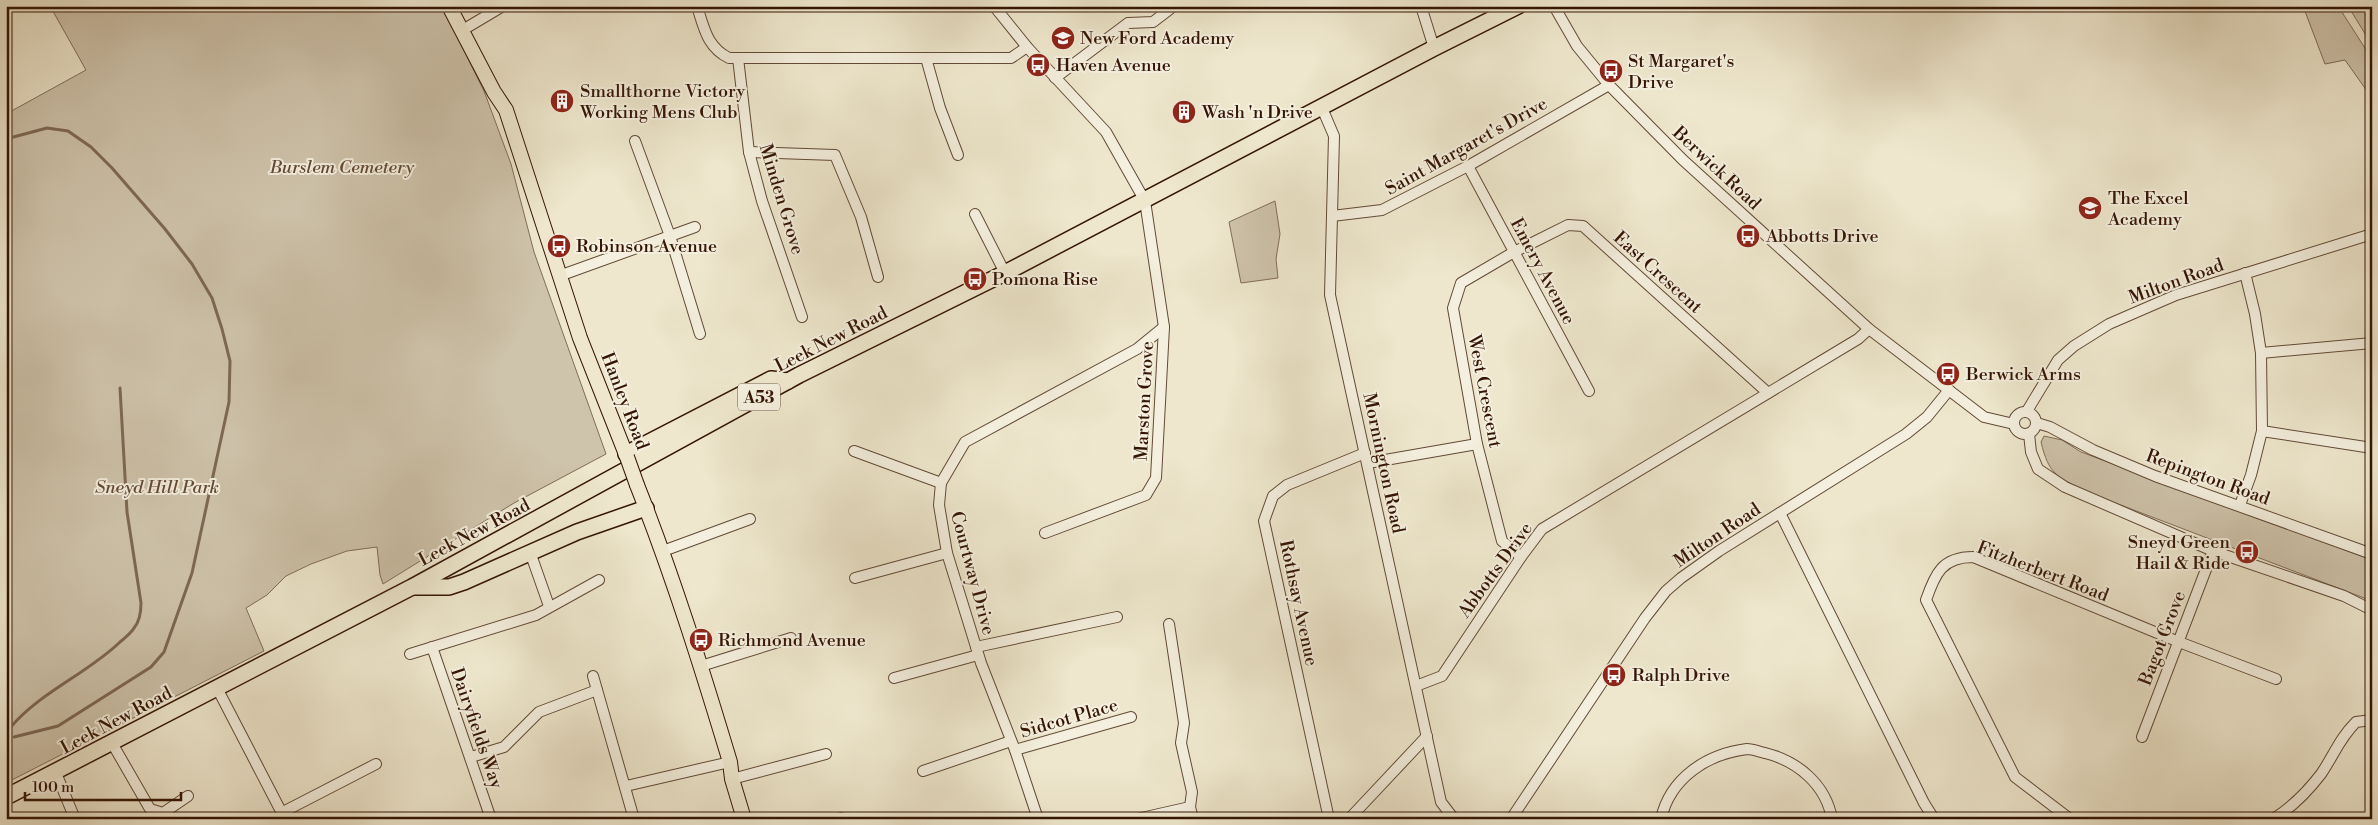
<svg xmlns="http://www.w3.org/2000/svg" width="2378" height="825" font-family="'Libre Bodoni',serif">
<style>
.green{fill:#cec3ab;stroke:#816c58}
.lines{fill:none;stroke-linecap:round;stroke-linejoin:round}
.stream{stroke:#7e6854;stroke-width:3}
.minor-casing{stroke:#624a36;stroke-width:12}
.major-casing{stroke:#341504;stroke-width:16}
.highway-casing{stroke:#341504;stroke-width:18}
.minor{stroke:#f4efde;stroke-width:10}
.major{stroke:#eee7cd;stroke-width:14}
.highway{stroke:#eee7cd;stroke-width:15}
.major-bridge-casing{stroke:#341504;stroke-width:16;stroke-linecap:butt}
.major-bridge{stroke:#eee7cd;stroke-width:14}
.labels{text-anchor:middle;stroke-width:4;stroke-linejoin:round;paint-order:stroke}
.shield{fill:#f4efde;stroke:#6e5645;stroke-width:1}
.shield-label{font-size:16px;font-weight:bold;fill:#341504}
.poi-label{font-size:18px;fill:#341504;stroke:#f4efde;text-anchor:start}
.street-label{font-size:18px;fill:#341504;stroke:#f4efde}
.park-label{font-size:18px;font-style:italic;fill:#624936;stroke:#f4efde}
</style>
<rect width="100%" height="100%" fill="#eee7cd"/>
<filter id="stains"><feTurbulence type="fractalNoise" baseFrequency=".004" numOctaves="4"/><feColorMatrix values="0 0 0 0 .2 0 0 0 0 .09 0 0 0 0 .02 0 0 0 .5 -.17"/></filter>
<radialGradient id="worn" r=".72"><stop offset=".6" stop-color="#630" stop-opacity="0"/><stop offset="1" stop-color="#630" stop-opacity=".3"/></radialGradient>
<!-- green -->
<g class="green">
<polygon points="50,6 442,6 484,91 511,164 534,252 606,454 514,503 383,584 380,575 377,547 347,551 311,564 286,576 267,595 246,608 264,651 6,783 6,114 86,70"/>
<polygon points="2303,6 2338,6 2372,59 2372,98 2345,60 2325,64"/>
<polygon points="2348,6 2367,6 2372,13 2372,45"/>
<polygon points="1275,201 1280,234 1276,259 1278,278 1241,283 1229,222"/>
<path d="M 2044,436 L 2062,440 L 2081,452 L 2372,560 L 2372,601 L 2084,491 C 2056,475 2049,475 2041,442 Z"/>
</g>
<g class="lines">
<!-- stream -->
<g class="stream">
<polyline points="6,139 47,128 68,131 91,147 112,168 165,229 192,264 212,298 222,329 230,361 229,402 192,573 164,652 151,667 58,726 14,737"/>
<path d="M 10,728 C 40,692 87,674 120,642 C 125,638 131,633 134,628 C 140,621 141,612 141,603 L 127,512 L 120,388"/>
</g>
<!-- minor casing -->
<g class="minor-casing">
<g id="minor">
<path d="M 697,6 C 704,28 707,47 729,58 L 1011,58 L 1027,47"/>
<polyline points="994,6 1027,47 1106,132 1145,201 1164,327 1156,478 1146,495 1045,533"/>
<polyline points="1421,6 1434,48"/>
<polyline points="1554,6 1577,46 1609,85 1683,160 1869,329 1984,417 2014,424"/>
<polyline points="461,31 503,6"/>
<polyline points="738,58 749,152 762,201 802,317"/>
<polyline points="926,58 940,108 958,155"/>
<polyline points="1055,78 1128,23 1153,22 1170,9"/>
<polyline points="1322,108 1334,136 1330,295 1441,802 1454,819"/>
<polyline points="635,141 670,236 700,334"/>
<polyline points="749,152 835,155 861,217 878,277"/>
<polyline points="1468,166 1589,391"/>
<polyline points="975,214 1005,273"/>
<polyline points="1332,216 1382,210 1468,166 1609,85"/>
<polyline points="559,276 695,227"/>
<polyline points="2261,353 2372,343"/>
<polyline points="2027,411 2058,360 2074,346 2109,324 2176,295 2372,234"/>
<circle cx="2025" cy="423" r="11"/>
<polyline points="2037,423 2050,427 2093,450 2155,476 2372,554"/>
<polyline points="2262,431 2372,448"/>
<polyline points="2029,434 2031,452 2038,469 2065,487 2213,551 2344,596 2372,610"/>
<polyline points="854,451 941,483"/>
<polyline points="1368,463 1477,444"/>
<polyline points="2240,505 2251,475 2262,431 2261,353 2255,314 2245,273"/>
<polyline points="1780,513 1924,803 1934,819"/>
<polyline points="663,551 750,519"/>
<polyline points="530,552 549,606"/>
<polyline points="1521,557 1502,541 1477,444 1453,308 1461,283 1514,252 1568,225 1583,226 1768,393"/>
<polyline points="855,578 947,553"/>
<polyline points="1169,624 1184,723 1181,743 1192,792 1190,807 1193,819"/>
<polyline points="432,647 491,819"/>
<polyline points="976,647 1117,617"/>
<polyline points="410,654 536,615 599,580"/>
<polyline points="701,666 791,638"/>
<polyline points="593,676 634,819"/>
<polyline points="894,678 978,655"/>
<polyline points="1416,686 1442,676 1521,557 1542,529 1858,339 1869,329"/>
<polyline points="217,688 285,819"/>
<polyline points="2142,737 2213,551"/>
<polyline points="112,743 150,809 163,813 188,796"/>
<polyline points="1015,750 1131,717"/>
<polyline points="471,757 504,747 539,712 597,690"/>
<polyline points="923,771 1011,741"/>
<polyline points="56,773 75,819"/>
<polyline points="732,779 826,754"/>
<polyline points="626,786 730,762"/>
<polyline points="283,812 376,764"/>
<polyline points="841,818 841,819"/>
<polyline points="1038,819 1015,750 981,663 947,553 939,505 941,483 965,442 1137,349 1164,327"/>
<polyline points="1137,819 1190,807"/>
<polyline points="1329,819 1264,521 1273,496 1287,485 1365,453"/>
<polyline points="1349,819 1427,736"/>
<polyline points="1511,819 1645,618 1666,591 1681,578 1719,551 1906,434 1927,417 1949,390"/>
<path d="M 1661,819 C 1670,778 1707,754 1747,749 C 1753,749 1760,752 1765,753 C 1798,761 1826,785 1832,819"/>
<path d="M 2070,819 L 2015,777 L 1926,600 C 1935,574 1942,557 1973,557 L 2179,642 L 2276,679"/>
<path d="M 2273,819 C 2291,808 2308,791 2321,774 C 2334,755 2339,739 2356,722 L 2372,720"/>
</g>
</g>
<!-- major casing -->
<g class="major-casing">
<g id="major">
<polyline points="449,6 494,92 506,110 580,338 627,457"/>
<path d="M 637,485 C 673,576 702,669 730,762 L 732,779 L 744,819"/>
</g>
</g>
<!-- highway casing -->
<g class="highway-casing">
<g id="highway">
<polyline points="626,454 771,379 788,381"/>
<polyline points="413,587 449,587 464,582 577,532 646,508"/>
<polyline points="6,797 412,587 799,375 1005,273 1434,48 1518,6"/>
</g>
</g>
<!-- minor -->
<use href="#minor" class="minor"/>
<!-- major -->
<use href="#major" class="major"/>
<!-- highway -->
<use href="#highway" class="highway"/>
<!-- major-bridge casing -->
<g class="major-bridge-casing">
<polyline id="major-bridge" points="627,457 637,485"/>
</g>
<!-- major-bridge -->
<use href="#major-bridge" class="major-bridge"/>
</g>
<!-- icons -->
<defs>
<g id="school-disc" transform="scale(1.25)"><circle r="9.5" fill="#8f2418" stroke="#f4efde"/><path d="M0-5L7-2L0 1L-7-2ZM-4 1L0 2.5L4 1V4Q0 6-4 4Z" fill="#fff"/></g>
<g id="bus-disc" transform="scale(1.25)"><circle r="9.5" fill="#8f2418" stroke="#f4efde"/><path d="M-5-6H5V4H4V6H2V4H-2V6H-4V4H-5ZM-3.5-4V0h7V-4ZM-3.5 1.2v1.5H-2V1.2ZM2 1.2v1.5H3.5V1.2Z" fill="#fff"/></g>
<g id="building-disc" transform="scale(1.25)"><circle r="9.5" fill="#8f2418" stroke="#f4efde"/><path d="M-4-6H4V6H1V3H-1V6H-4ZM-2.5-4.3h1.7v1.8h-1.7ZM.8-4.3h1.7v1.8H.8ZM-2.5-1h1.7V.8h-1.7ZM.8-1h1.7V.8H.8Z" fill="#fff"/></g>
</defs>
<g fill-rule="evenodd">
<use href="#school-disc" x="1063" y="38"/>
<use href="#bus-disc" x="1038" y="65"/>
<use href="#bus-disc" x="1611" y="71"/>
<use href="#building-disc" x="562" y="101"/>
<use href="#building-disc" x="1184" y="112"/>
<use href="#school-disc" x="2090" y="208"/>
<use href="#bus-disc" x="1748" y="236"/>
<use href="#bus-disc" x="559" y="246"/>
<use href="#bus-disc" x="975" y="279"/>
<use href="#bus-disc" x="1948" y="374"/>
<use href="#bus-disc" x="2247" y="552"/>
<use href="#bus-disc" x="701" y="640"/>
<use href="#bus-disc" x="1614" y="675"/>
</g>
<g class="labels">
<!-- shield labels -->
<rect class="shield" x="738" y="383.5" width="42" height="27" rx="4"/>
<g class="shield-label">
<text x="759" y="403">A53</text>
</g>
<!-- poi labels -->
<g class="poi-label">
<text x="1080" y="44">New Ford Academy</text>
<text x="1628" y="67">St Margaret's<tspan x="1628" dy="21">Drive</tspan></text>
<text x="1056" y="71">Haven Avenue</text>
<text x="580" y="97">Smallthorne Victory<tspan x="580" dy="21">Working Mens Club</tspan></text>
<text x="1202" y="118">Wash 'n Drive</text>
<text x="2108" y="204">The Excel<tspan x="2108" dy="21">Academy</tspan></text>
<text x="1766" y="242">Abbotts Drive</text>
<text x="576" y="252">Robinson Avenue</text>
<text x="992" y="285">Pomona Rise</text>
<text x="1966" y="380">Berwick Arms</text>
<text x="2230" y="548" text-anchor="end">Sneyd Green<tspan x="2230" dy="21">Hail &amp; Ride</tspan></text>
<text x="718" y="646">Richmond Avenue</text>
<text x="1632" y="681">Ralph Drive</text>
</g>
<!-- street labels -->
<g class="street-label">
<text transform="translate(1466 146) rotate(-29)" y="6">Saint Margaret's Drive</text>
<text transform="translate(1717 168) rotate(43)" y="6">Berwick Road</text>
<text transform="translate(782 199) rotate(73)" y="6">Minden Grove</text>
<text transform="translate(1543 271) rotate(62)" y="6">Emery Avenue</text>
<text transform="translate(1658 272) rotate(42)" y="6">East Crescent</text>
<text transform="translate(2176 281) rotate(-20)" y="6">Milton Road</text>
<text transform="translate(831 339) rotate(-27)" y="6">Leek New Road</text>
<text transform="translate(1485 391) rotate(79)" y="6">West Crescent</text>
<text transform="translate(625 401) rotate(69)" y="6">Hanley Road</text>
<text transform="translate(1144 401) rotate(-87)" y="6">Marston Grove</text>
<text transform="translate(1384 463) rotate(78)" y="6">Mornington Road</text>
<text transform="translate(2208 477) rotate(20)" y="6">Repington Road</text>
<text transform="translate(474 532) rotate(-28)" y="6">Leek New Road</text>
<text transform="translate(1717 535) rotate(-34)" y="6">Milton Road</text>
<text transform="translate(1495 570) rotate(-54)" y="6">Abbotts Drive</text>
<text transform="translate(2043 571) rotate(21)" y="6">Fitzherbert Road</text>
<text transform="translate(973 573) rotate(75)" y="6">Courtway Drive</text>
<text transform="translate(1299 603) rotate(78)" y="6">Rothsay Avenue</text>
<text transform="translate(2162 638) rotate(-69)" y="6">Bagot Grove</text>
<text transform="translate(1069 718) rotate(-16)" y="6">Sidcot Place</text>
<text transform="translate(116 720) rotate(-28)" y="6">Leek New Road</text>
<text transform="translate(477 728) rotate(71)" y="6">Dairyfields Way</text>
</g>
<!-- park labels -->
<g class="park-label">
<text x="342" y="173">Burslem Cemetery</text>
<text x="157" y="493">Sneyd Hill Park</text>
</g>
</g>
<!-- margin -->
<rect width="2378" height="825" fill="none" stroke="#eee7cd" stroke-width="25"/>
<rect x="8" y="8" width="2363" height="810" fill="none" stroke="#341504" stroke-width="2.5"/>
<rect x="12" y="12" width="2353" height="800" fill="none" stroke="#341504"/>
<!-- scale -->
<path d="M25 792v8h156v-8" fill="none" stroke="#341504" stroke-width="2.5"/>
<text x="32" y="792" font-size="15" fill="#341504" stroke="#f4efde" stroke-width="4" paint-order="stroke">100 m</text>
<rect width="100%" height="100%" filter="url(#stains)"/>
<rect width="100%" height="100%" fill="url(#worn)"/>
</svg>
